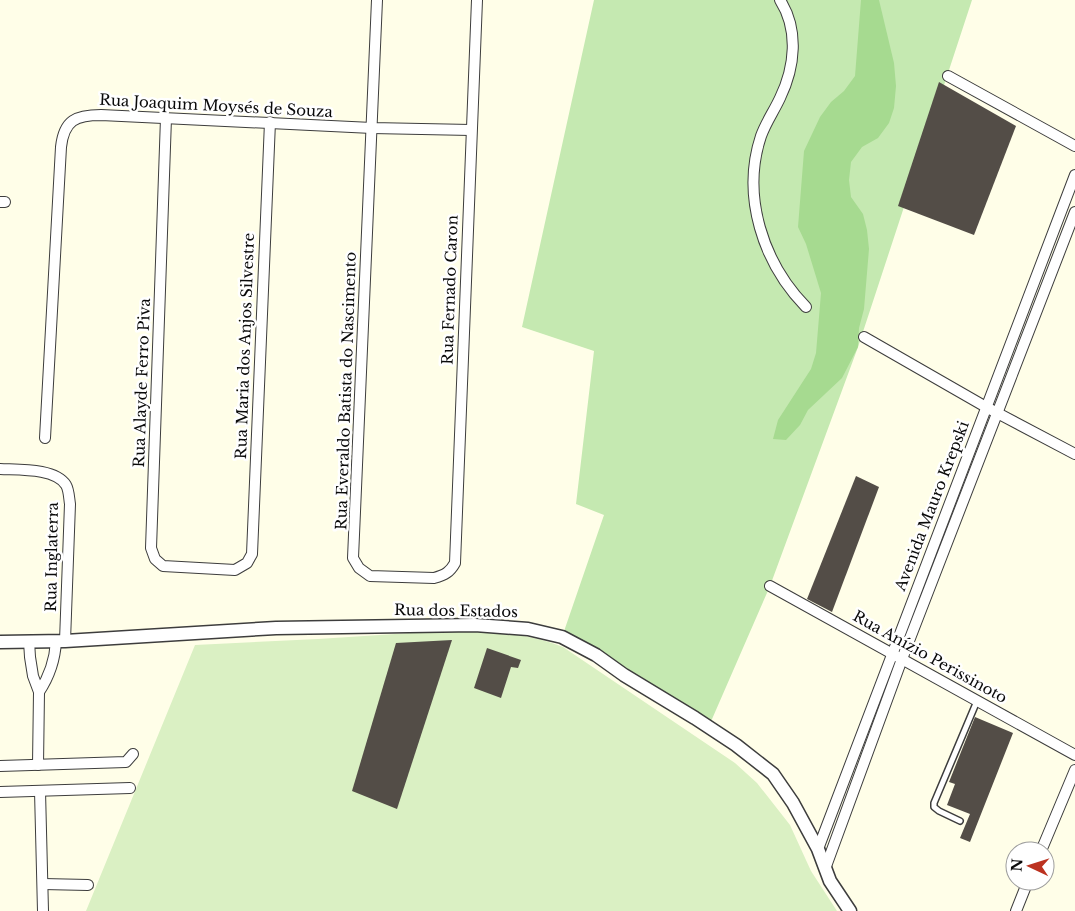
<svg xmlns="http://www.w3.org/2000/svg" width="1075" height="911" font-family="'Libre Baskerville',serif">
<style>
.green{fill:#c5e9b1}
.forest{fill:#a6da90}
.pitch{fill:#daf0c3}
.building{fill:#534d47}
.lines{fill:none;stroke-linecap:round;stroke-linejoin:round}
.service-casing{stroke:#3d3d3d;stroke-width:8}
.minor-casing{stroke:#3d3d3d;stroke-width:12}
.tertiary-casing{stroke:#3d3d3d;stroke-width:15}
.service{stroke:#fff;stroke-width:5}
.minor{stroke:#fff;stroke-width:10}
.tertiary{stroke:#fff;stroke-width:12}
.labels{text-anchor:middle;stroke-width:5;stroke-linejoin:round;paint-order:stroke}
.street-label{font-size:15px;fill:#0a0a0a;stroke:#fff}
</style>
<rect width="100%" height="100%" fill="#fffee8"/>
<!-- green -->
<polygon class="green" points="594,0 972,0 858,347 770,586 709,726 561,640 604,515 576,504 594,351 522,327"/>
<!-- forest -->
<polygon class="forest" points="861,0 879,0 894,63 896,86 894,108 889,123 878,138 862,147 851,162 849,180 851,197 863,214 867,230 869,249 864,309 859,328 858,347 842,378 808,410 800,425 786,440 773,439 778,420 811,369 816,353 821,293 806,244 798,227 804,151 820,117 831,102 844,91 855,76"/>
<!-- pitch -->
<path class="pitch" d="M 457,630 C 493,632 529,633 563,647 L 735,763 L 757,783 L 790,825 L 811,871 L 837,911 L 86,911 L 195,645 L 318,639 Z"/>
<!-- building -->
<g class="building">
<polygon points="939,82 1016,126 974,235 898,206"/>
<polygon points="856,476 879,487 832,612 807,599"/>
<polygon points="452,640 397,809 352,791 396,643"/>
<polygon points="487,648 521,660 518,668 511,667 501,698 474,688"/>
<polygon points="975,717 1013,733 970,842 960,838 970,814 947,805 955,784 949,782"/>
</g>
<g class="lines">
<!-- service casing -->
<g class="service-casing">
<polyline id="service" points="960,821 939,811 934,807 934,803 977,701"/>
</g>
<!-- minor casing -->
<g class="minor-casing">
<g id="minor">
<path d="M 377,0 L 353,558 L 359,568 L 370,576 L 434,578 C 445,575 450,572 455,563 L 477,0"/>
<path d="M 780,0 C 799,30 795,67 780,98 C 774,111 766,122 761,136 C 741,196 763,263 806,307"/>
<polyline points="948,76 1075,146"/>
<polyline points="166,118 151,548 155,559 163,566 235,570 247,563 252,554 270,122"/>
<polyline points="0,202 5,202"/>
<polyline points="864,337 986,407 1075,454"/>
<path d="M 45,438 L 61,147 C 64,120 76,115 101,115 L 372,128 L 471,130"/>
<path d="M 0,469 C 19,470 55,468 66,485 C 69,490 69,498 70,504 L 65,641"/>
<polyline points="770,586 1075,755"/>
<polyline points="29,641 30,657 33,676 39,692 38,765"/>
<path d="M 39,692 C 49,677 55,660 56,641"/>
<polyline points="0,766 126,762 133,754"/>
<polyline points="40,791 43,911"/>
<polyline points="0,792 130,788"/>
<polyline points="818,849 1075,175"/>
<polyline points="1041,851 1075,770"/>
<polyline points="825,869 902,659 1075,212"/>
<polyline points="43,884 88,885"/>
<polyline points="1016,911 1028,881"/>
</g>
</g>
<!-- tertiary casing -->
<g class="tertiary-casing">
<polyline id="tertiary" points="0,642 65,641 276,628 475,625 528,629 562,637 596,655 624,675 695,718 736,745 773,774 793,803 818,849 830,881 850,911"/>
</g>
<!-- service -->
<use href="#service" class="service"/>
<!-- minor -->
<use href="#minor" class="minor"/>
<!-- tertiary -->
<use href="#tertiary" class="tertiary"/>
</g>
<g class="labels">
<!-- street labels -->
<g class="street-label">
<text transform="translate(216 106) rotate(3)" y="5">Rua Joaquim Moysés de Souza</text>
<text transform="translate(450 290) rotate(-88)" y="5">Rua Fernado Caron</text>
<text transform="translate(245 346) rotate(-88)" y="5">Rua Maria dos Anjos Silvestre</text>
<text transform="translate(142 383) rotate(-88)" y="5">Rua Alayde Ferro Piva</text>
<text transform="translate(346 391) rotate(-88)" y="5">Rua Everaldo Batista do Nascimento</text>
<text transform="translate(932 506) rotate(-69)" y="5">Avenida Mauro Krepski</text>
<text transform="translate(52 557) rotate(-89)" y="5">Rua Inglaterra</text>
<text transform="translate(456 611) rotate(1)" y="5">Rua dos Estados</text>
<text transform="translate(930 657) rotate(29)" y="5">Rua Anízio Perissinoto</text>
</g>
</g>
<!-- north arrow -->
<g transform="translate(1030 866) rotate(274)"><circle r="24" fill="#ffffff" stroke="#9d9d9d"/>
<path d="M0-4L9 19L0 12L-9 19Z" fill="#bc3220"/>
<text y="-8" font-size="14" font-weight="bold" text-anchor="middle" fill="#0a0a0a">N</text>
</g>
</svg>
